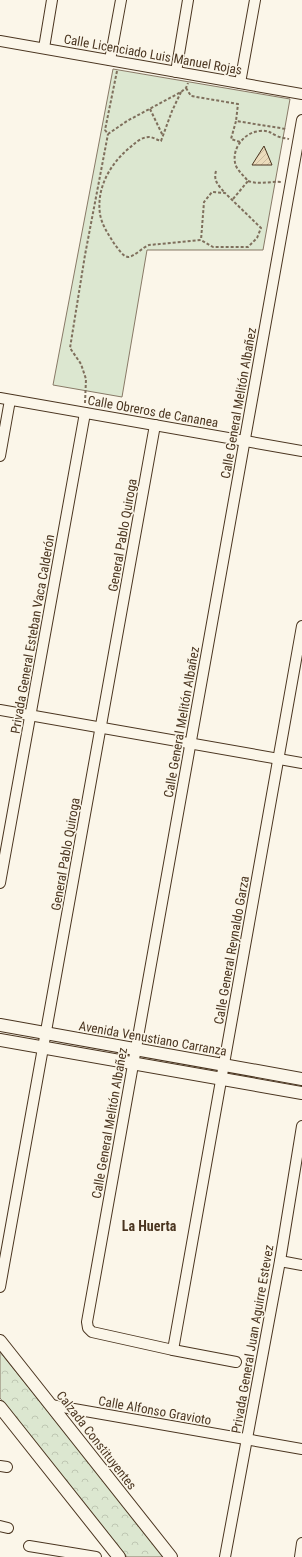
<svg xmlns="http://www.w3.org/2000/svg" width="302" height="1557" font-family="'Roboto Condensed',sans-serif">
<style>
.park{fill:url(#park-crowns);stroke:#887966}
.pitch{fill:#dce7d0;stroke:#887966}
.building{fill:url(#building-hatch);stroke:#4a3520}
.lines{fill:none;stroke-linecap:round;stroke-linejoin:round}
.minor-casing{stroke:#4a3520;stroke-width:12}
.tertiary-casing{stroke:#4a3520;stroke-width:14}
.path{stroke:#7f6f5c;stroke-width:2;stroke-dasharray:3 2;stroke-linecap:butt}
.minor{stroke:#fbf6e9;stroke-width:10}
.tertiary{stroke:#fbf6e9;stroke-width:12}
.labels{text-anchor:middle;stroke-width:3;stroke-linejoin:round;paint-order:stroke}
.street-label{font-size:13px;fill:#4a3520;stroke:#fbf6e9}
.neighbourhood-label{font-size:14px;font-weight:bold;fill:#4a3520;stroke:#fbf6e9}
</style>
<defs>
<pattern id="park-crowns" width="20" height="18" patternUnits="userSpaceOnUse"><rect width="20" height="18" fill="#dce7d0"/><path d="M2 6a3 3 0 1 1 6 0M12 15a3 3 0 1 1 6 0" fill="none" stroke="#bec7b2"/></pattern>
<pattern id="building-hatch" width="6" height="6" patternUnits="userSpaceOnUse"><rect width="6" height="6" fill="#ecdcbc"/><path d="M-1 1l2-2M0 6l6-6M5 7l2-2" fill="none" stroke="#ccbda1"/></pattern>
</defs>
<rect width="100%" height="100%" fill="#fbf6e9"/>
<!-- park -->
<polygon class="park" points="0,1352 165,1557 127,1557 0,1398"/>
<!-- pitch -->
<polygon class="pitch" points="113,69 290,99 263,250 147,250 122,397 53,385"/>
<!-- building -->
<polygon class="building" points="264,146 272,165 252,165"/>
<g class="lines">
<!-- minor casing -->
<g class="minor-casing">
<g id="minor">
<polyline points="0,41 302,94"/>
<polyline points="44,48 52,0"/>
<polyline points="110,60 121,0"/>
<polyline points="176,72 188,0"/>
<polyline points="240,83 255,0"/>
<polyline points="0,398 302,451"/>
<polyline points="0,456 10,400"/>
<polyline points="0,710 302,763"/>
<polyline points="0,883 85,413"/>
<polyline points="280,1261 302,1265"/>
<polyline points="0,1287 155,425"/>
<polyline points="173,1350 302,626"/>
<polyline points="236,1362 173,1350 92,1332 88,1328 87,1322 302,120"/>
<polyline points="51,1405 302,1449"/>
<polyline points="0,1466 7,1467"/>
<polyline points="0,1526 8,1528"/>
<polyline points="29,1546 96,1557"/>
<polyline points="225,1557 280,1261 302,1126"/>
<polyline points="300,1557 302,1543"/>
</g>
</g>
<!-- tertiary casing -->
<g class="tertiary-casing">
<g id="tertiary">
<polyline points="0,1025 302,1079"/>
<polyline points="0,1040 302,1093"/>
<polyline points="0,1341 171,1557"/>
<polyline points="0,1407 119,1557"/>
</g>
</g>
<!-- path -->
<g class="path">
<polyline points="117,71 105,130 108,134 127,121 181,92 186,88 188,83"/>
<polyline points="186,88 191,96 238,104 236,121"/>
<path d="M 181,92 L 172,111 L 161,141 C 157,140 153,137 149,137 C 143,137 137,141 133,145 C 112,161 96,186 100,214 C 102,226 109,235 115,245 C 119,249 122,256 128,257 C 134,257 143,247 149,245 L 201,240 L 213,247 L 248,247 L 257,238 L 261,228 L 225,193 L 212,192 L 204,202 L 201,240"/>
<polyline points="150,109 163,136"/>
<polyline points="240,142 231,139 236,121 286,129"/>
<path d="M 216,171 C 213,181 219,186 225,193"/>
<path d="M 248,181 C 260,185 270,181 282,182"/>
<path d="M 233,199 L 248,181 C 244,176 239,172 236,166 C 230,150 244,132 260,131 C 268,130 271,133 277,136 C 281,138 285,138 289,139"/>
<polyline points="85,403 86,379 81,364 70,348 85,255 108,134"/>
</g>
<!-- minor -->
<use href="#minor" class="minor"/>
<!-- tertiary -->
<use href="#tertiary" class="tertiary"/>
</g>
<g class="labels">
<!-- street labels -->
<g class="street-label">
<text transform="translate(153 54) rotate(10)" y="5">Calle Licenciado Luis Manuel Rojas</text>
<text transform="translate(238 403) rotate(-80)" y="5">Calle General Melitón Albañez</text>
<text transform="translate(153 411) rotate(10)" y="5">Calle Obreros de Cananea</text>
<text transform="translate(122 535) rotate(-80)" y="5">General Pablo Quiroga</text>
<text transform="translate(32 634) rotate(-80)" y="5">Privada General Esteban Vaca Calderón</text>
<text transform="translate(181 722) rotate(-80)" y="5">Calle General Melitón Albañez</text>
<text transform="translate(65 854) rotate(-80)" y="5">General Pablo Quiroga</text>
<text transform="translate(231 950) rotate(-80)" y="5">Calle General Reynaldo Garza</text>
<text transform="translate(153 1038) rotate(10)" y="5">Avenida Venustiano Carranza</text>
<text transform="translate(109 1123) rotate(-80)" y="5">Calle General Melitón Albañez</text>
<text transform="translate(252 1339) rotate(-80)" y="5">Privada General Juan Aguirre Estevez</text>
<text transform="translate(155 1410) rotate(10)" y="5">Calle Alfonso Gravioto</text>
<text transform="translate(97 1440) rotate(52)" y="5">Calzada Constituyentes</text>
</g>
<!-- neighbourhood labels -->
<g class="neighbourhood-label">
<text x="149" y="1231">La Huerta</text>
</g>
</g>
</svg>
